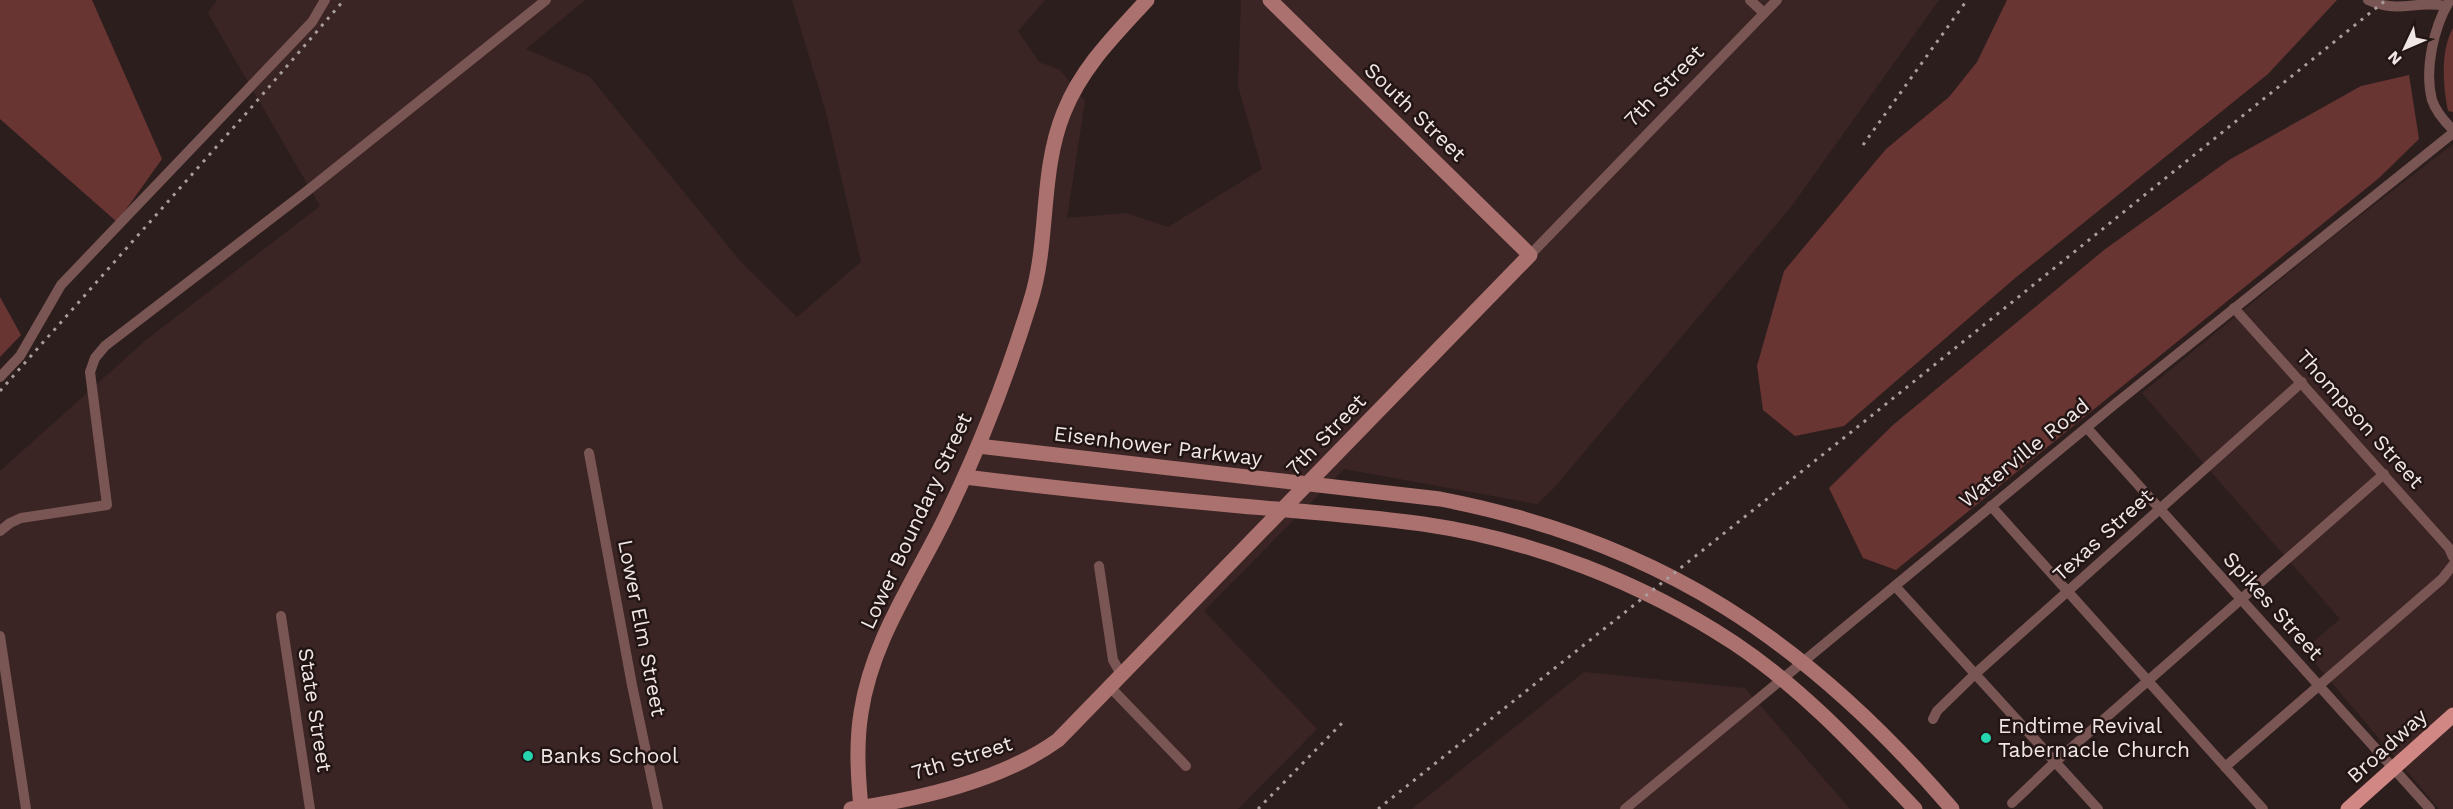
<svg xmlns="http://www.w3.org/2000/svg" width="2453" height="809" font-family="'Work Sans',sans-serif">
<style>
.built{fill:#3a2524}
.green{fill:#683533}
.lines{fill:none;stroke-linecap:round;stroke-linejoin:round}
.street{stroke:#795553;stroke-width:10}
.secondary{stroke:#ab716e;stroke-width:15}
.primary{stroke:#d18783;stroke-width:15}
.rail{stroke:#a99d9d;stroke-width:3;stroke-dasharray:3 6;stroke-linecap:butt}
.poi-dot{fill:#25d5ae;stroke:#221514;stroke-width:2}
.labels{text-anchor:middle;stroke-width:5;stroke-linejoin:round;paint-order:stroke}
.street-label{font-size:21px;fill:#f1e6e6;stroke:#221514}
.poi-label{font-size:21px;fill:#f1e6e6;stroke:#221514;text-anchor:start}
</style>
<rect width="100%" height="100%" fill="#2c1e1d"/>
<!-- built -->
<g class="built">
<polygon points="217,0 585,0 526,49 590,77 741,262 797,317 861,262 826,112 792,0 1045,0 1018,31 1039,62 1060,70 1085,101 1067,218 1126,213 1168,227 1262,169 1238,86 1241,0 1939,0 1791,207 1553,489 1537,504 1344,469 1204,611 1317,729 1238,809 0,809 0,471 146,340 320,206 208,13"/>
<polygon points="2453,144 2453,809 2439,809 2304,650 2340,619 2142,393 2330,239"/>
<polygon points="1584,672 1745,688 1850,809 1412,809"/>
</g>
<!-- green -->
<g class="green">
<polygon points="0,0 92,0 162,159 117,222 0,119"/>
<polygon points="2007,0 2337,0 2268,74 2014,279 1844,426 1795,436 1763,410 1757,366 1784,271 1886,149 1949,97 1977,62"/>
<path d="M 2453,28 L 2453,112 L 2448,111 C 2443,86 2440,51 2453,28 Z"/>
<polygon points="2409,75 2419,139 2379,178 1896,570 1863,558 1829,488 1893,425 2104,250 2229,160 2361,86"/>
<polygon points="0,297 21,335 0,357"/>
</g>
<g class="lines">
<!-- street -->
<g class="street">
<polyline points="1750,0 1764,13"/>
<path d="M 2368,0 C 2399,14 2415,0 2446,6"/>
<path d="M 2450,0 C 2434,26 2424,69 2432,100 C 2436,112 2444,121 2453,130"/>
<polyline points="1530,255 1777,0"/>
<polyline points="2234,308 2449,548 2453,557"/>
<polyline points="0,377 20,356 61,285 312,22 325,0"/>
<polyline points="2087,428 2430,809"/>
<polyline points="589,453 632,685 658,809"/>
<polyline points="1991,506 2263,809"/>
<polyline points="0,531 10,523 21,518 107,505 90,372 95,358 105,346 307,191 546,0"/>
<polyline points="1099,566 1113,660 1122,676"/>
<polyline points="1895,586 2098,809"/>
<polyline points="281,616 310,809"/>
<polyline points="0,636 26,809"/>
<polyline points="1111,688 1186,766"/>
<polyline points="1933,719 1937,711 1975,674 2302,382"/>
<polyline points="2225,767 2442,579 2453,565"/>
<polyline points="2012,803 2054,763 2384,474"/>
<polyline points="1625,809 2115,404 2453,133"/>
</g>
<!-- secondary -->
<g class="secondary">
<path d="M 978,446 L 1440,499 C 1659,541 1808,641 1952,809"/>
<path d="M 965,477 C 1053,488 1142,497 1230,505 C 1295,511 1359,515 1423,524 C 1533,540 1641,582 1734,643 C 1803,689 1858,749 1915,809"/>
<path d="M 861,808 C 858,776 856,744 861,713 C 872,638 918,576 949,510 C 981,444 1008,374 1030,303 C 1050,242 1039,173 1064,112 C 1082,67 1115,35 1147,0"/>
<path d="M 851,809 C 920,799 1001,781 1058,740 L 1530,255 L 1270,0"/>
</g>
<!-- primary -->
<polyline class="primary" points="2348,809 2453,715"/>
<!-- rail -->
<g class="rail">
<polyline points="1863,145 1967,0"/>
<polyline points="0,391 250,109 344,0"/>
<polyline points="1258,809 1345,720"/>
<polyline points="1378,809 1865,421 2386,0"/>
</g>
</g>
<!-- markers -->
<g class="poi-dot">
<circle cx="1986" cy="738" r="6"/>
<circle cx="528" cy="756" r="6"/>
</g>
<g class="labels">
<!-- street labels -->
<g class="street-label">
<text transform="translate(1664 86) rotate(-46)" y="7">7th Street</text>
<text transform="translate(1415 112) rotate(44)" y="7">South Street</text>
<text transform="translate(2360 419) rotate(48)" y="7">Thompson Street</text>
<text transform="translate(1326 435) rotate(-46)" y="7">7th Street</text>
<text transform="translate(1158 446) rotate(7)" y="7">Eisenhower Parkway</text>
<text transform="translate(2024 453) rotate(-39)" y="7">Waterville Road</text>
<text transform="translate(916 521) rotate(-65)" y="7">Lower Boundary Street</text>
<text transform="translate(2103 535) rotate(-42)" y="7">Texas Street</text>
<text transform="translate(2273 606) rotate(48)" y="7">Spikes Street</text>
<text transform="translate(642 628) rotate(79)" y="7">Lower Elm Street</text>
<text transform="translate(315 710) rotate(81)" y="7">State Street</text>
<text transform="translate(2387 746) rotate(-42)" y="7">Broadway</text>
<text transform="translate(962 758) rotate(-17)" y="7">7th Street</text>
</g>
<!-- poi labels -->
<g class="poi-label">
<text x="1998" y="733">Endtime Revival<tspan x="1998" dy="24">Tabernacle Church</tspan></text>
<text x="540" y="763">Banks School</text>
</g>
</g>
<!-- north arrow -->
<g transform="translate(2405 48) rotate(226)" stroke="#221514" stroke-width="4.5" paint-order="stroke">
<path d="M0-4.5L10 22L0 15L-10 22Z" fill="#f1e6e6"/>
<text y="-9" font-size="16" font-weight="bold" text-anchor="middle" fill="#f1e6e6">N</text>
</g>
</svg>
